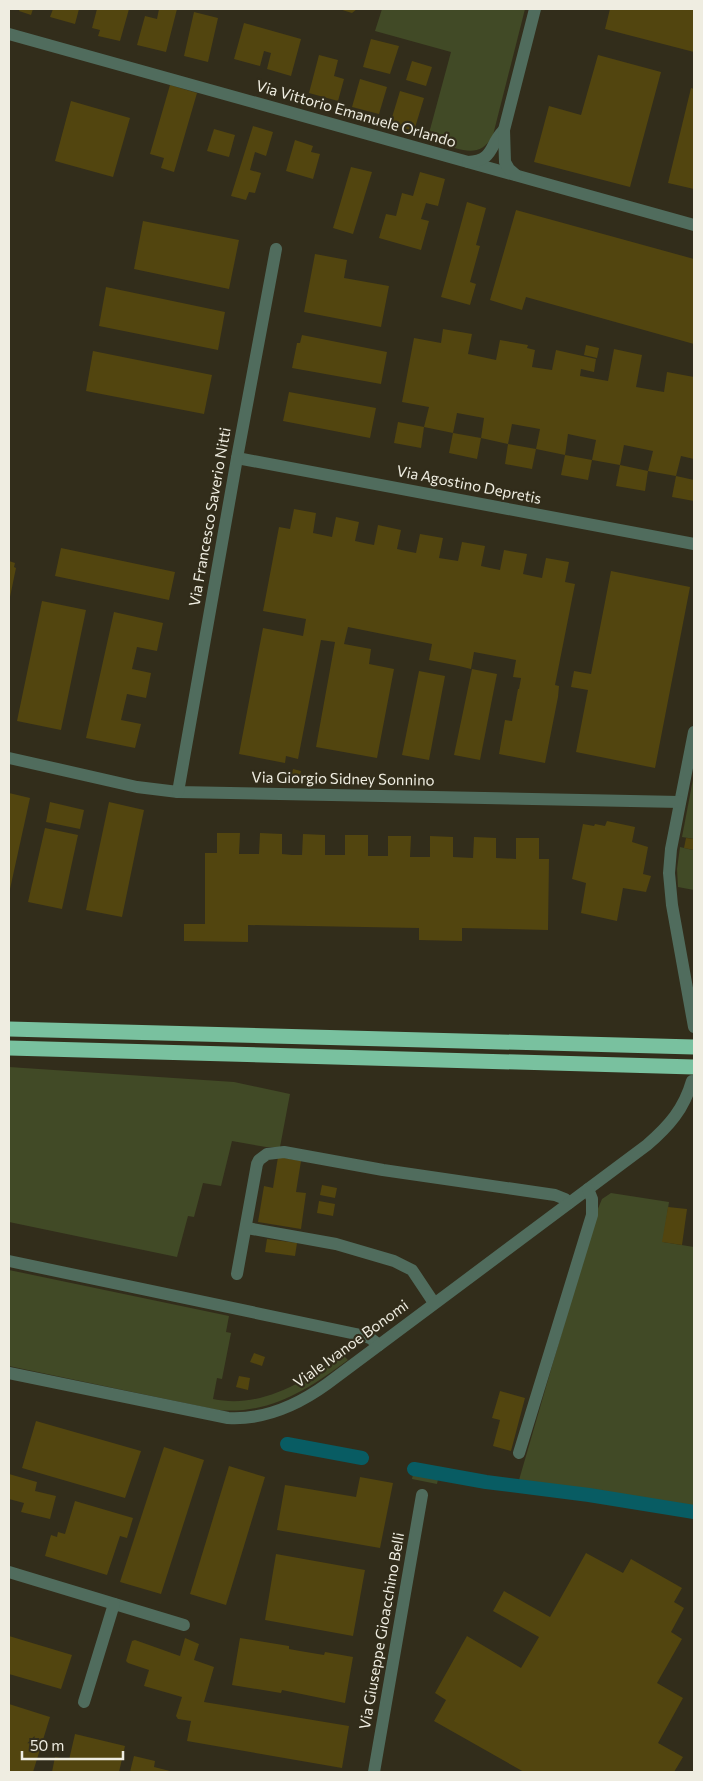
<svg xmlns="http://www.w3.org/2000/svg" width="703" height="1781" font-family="Commissioner,sans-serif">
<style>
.green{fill:#414a26}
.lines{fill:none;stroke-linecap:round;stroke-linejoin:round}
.canal{stroke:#085c63;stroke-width:14}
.building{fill:#52450f;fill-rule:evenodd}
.minor{stroke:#506c5d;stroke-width:12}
.highway{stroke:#79c19f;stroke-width:15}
.labels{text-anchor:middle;stroke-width:4.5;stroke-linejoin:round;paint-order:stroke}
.street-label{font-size:15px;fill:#efede1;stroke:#322d1b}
</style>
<rect width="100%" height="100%" fill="#322d1b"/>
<!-- green -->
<g class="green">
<path d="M 382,9 L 525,9 L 493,135 C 480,160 461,149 440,144 L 438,140 L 428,137 L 451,52 L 375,31 Z"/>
<polygon points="694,774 694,839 682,837"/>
<polygon points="680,847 693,850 694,848 694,890 678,887 677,869"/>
<polygon points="9,1067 234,1082 290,1094 280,1147 266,1147 232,1141 221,1186 203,1183 194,1217 188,1216 177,1257 9,1222"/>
<polygon points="611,1193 669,1202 663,1242 694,1247 694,1507 519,1480 597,1211 602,1199"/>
<path d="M 9,1270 L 229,1316 L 226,1332 L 231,1333 L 222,1379 L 217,1378 L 213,1399 C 261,1409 305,1382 342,1354 L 348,1360 C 309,1389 269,1415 218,1410 L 9,1366 Z"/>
<polygon points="415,1465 440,1470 437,1484 412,1479"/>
</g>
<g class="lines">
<!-- canal -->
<g class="canal">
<polyline points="287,1444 362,1458"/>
<polyline points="414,1469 486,1482 589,1495 694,1512"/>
</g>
</g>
<!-- building -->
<g class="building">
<polygon points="20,9 33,9 31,15 19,11"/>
<polygon points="53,9 79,9 75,24 50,17"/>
<polygon points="97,9 129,9 120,41 98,36 100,30 92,28"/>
<polygon points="159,9 177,9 166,52 137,45 145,16 157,19"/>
<polygon points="339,9 357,9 352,13"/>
<polygon points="610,9 694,9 694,52 605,29"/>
<polygon points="194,12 218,18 208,62 184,56"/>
<polygon points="244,23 301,39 291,76 267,69 271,53 264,51 260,66 234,59"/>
<polygon points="371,39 399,46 390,74 363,67"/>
<polygon points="319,55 338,60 334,76 344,79 338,101 309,93"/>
<polygon points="598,55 661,72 630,187 534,162 549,106 581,115"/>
<polygon points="412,61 432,67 426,86 406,80"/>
<polygon points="360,79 387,87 379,114 352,107"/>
<polygon points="170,85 197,93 174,172 161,168 164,158 150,154"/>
<polygon points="691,88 694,89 694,189 668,183"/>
<polygon points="400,91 424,98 414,131 390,124"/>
<polygon points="71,101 130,118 113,177 55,161"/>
<polygon points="253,126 273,132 266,156 255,152 250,170 261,173 255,193 249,192 246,200 231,196"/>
<polygon points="214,129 235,135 229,157 207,151"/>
<polygon points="295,140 313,146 311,152 320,154 313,179 286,171"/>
<polygon points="351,167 372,172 353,234 333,228"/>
<polygon points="420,172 445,179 438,206 426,203 421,219 429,221 421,250 379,238 386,214 396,216 402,193 413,196"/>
<polygon points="467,202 486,208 476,245 480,246 470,282 476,284 470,305 441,297"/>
<polygon points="516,210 694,259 694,344 526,297 522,310 490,300"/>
<polygon points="143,221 239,240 229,289 134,269"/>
<polygon points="315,254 347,260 344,278 389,286 381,327 304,312"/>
<polygon points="106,287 225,312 218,350 99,326"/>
<path d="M 443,329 L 472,334 L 468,354 L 496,360 L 500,340 L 528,345 L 527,348 L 535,350 L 532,367 L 552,370 L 556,350 L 596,359 L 594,372 L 581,369 L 580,376 L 608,381 L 614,349 L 642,355 L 636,387 L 664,392 L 667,372 L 694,377 L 694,459 L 681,456 L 676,476 L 648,471 L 653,451 L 624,445 L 620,465 L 592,460 L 588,480 L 561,475 L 565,455 L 536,449 L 540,429 L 512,424 L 508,444 L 536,449 L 532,469 L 505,464 L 508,444 L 481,438 L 484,418 L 457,413 L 453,433 L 481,438 L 477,459 L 449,453 L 453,433 L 424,427 L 429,407 L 402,402 L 414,338 L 441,343 ZM 568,434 L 596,440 L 592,460 L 565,455 Z"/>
<polygon points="302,335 387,352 381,384 292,368 297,343 300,343"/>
<polygon points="586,345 599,348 597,358 584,355"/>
<polygon points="93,351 212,375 204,414 86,391"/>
<polygon points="289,392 376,408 370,438 283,421"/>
<polygon points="398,422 424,427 421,448 394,443"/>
<polygon points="620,465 648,471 645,491 616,486"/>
<polygon points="676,476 694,480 694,501 672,497"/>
<polygon points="294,509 316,513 313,533 332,537 336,517 359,522 355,541 364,543 374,545 378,525 401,530 397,549 406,551 416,553 420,534 443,538 439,558 458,561 462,542 485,546 481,566 490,568 500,570 504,550 527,554 523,574 532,576 542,578 546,558 569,562 565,582 575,584 555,685 559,686 558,697 545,763 499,754 505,720 512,721 518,689 519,689 521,678 513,677 516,660 474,652 471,669 459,666 429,660 432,644 348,627 344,644 371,649 369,664 394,669 377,758 316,747 335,642 321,640 298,759 286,756 285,763 239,754 263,628 303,636 306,619 263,611 279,527 290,529"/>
<polygon points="61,548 175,572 169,600 55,576"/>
<polygon points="9,561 15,563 14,567 16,568 10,597"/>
<polygon points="611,571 690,587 655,768 576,752 588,690 571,687 574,671 591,674"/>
<polygon points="42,601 86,610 61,730 17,721"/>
<polygon points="114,612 163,623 157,651 137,647 132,669 151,673 146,698 127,694 121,720 141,724 135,748 86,738"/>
<polygon points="472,669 497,674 480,760 454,755"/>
<polygon points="419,671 445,676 429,760 402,755"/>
<polygon points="293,769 301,771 298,785 290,783"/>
<polygon points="9,793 30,798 10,889 9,889"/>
<polygon points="50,802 84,810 80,829 46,822"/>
<polygon points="109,802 144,810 122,917 86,910"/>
<polygon points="607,821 635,827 632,842 648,847 643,874 651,876 646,892 623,888 617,921 581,913 586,883 572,879 583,824 594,826 595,824 605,826"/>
<polygon points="45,828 78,835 62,909 28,902"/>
<polygon points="217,833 240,833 239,854 259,854 260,833 282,834 282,854 292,855 302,855 303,834 325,835 325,855 345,855 345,835 368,835 368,856 388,856 388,836 411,836 410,857 430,857 430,836 453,837 453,857 473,858 474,837 496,838 496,858 516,859 516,838 539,838 539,859 549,859 548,930 462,928 462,941 419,940 419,928 248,925 248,942 184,941 184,924 205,924 205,853 217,853"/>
<polygon points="686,838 694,839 694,850 684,848"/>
<polygon points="278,1157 301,1161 296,1192 306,1193 301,1229 258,1222 264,1186 273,1188"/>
<polygon points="322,1185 337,1188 335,1198 320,1195"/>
<polygon points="319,1201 335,1204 333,1216 317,1213"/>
<polygon points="668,1207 687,1209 682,1245 662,1242"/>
<polygon points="267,1239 297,1243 295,1256 265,1252"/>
<polygon points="254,1353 265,1357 262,1366 250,1362"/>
<polygon points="239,1376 250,1378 248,1390 236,1387"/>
<polygon points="500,1391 525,1398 511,1451 493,1446 500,1420 492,1418"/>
<polygon points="36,1421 141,1451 125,1498 22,1468"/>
<polygon points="164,1447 204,1460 161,1594 120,1582"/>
<polygon points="229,1466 265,1477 226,1605 190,1594"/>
<polygon points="9,1474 37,1482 35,1491 56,1496 50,1519 21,1512 24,1503 9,1499"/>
<polygon points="360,1477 393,1483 380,1548 277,1530 285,1485 356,1497"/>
<polygon points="75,1501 133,1518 127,1538 120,1536 107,1575 45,1556 51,1535 57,1537 58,1532 65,1534"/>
<polygon points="586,1553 623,1573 631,1559 682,1588 674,1602 684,1608 671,1632 682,1639 657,1683 683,1698 658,1743 683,1757 674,1772 524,1772 434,1721 446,1700 435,1693 467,1636 521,1668 539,1637 493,1611 504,1591 550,1617"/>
<polygon points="276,1554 365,1570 353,1636 265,1620"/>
<polygon points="9,1636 72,1655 61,1689 9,1674"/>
<polygon points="185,1638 199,1644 194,1660 214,1667 204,1702 349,1726 342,1768 187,1741 191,1721 178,1719 176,1716 182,1697 144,1686 149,1670 128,1663 126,1661 132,1641 135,1640 180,1656"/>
<polygon points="240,1638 289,1646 289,1649 300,1651 324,1655 325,1652 353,1657 345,1703 282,1690 281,1693 232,1685"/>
<polygon points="9,1704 50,1717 33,1772 9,1772"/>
<polygon points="75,1734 125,1746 119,1772 52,1772 55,1757 69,1760"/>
<polygon points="134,1756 155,1761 154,1767 170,1771 169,1772 130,1772"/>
</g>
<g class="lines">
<!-- minor -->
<g class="minor">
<polyline points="9,34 694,225"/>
<path d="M 468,162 C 495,160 489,145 503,131"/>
<polyline points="516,175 509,169 505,162 504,130 535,9"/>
<polyline points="237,458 694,544"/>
<polyline points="694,732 671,849 669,873 672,905 694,1027"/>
<polyline points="9,758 137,787 178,792 680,802"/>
<polyline points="178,792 237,458 276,249"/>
<polyline points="247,1228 336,1244 394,1261 412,1270 434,1303"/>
<polyline points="9,1261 356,1334 370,1338 379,1345"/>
<polyline points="237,1274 257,1164 259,1160 267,1154 284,1152 383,1170 555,1195 565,1199 569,1203"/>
<path d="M 9,1373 L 228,1418 C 264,1420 298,1405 327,1384 L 647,1145 C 669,1126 684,1109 692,1081"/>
<polyline points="519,1453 592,1215 592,1199 588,1189"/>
<polyline points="9,1572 184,1625"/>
<polyline points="84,1702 114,1604"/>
<polyline points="374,1772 422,1495"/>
</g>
<!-- highway -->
<g class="highway">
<polyline points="9,1029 694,1047"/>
<polyline points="9,1048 694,1067"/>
</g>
</g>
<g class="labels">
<!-- street labels -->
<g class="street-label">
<text transform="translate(356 114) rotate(16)" y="5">Via Vittorio Emanuele Orlando</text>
<text transform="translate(469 485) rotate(11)" y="5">Via Agostino Depretis</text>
<text transform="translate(210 517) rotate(-80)" y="5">Via Francesco Saverio Nitti</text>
<text transform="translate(343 779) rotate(1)" y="5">Via Giorgio Sidney Sonnino</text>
<text transform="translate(351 1344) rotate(-36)" y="5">Viale Ivanoe Bonomi</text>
<text transform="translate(382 1631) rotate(-80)" y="5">Via Giuseppe Gioacchino Belli</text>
</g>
</g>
<!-- border -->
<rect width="703" height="1781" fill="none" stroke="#efede1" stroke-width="20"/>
<!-- scale -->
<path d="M22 1751v8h101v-8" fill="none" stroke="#efede1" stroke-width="2.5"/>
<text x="30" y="1751" font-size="15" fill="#efede1" stroke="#322d1b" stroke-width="4" paint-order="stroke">50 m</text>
</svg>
